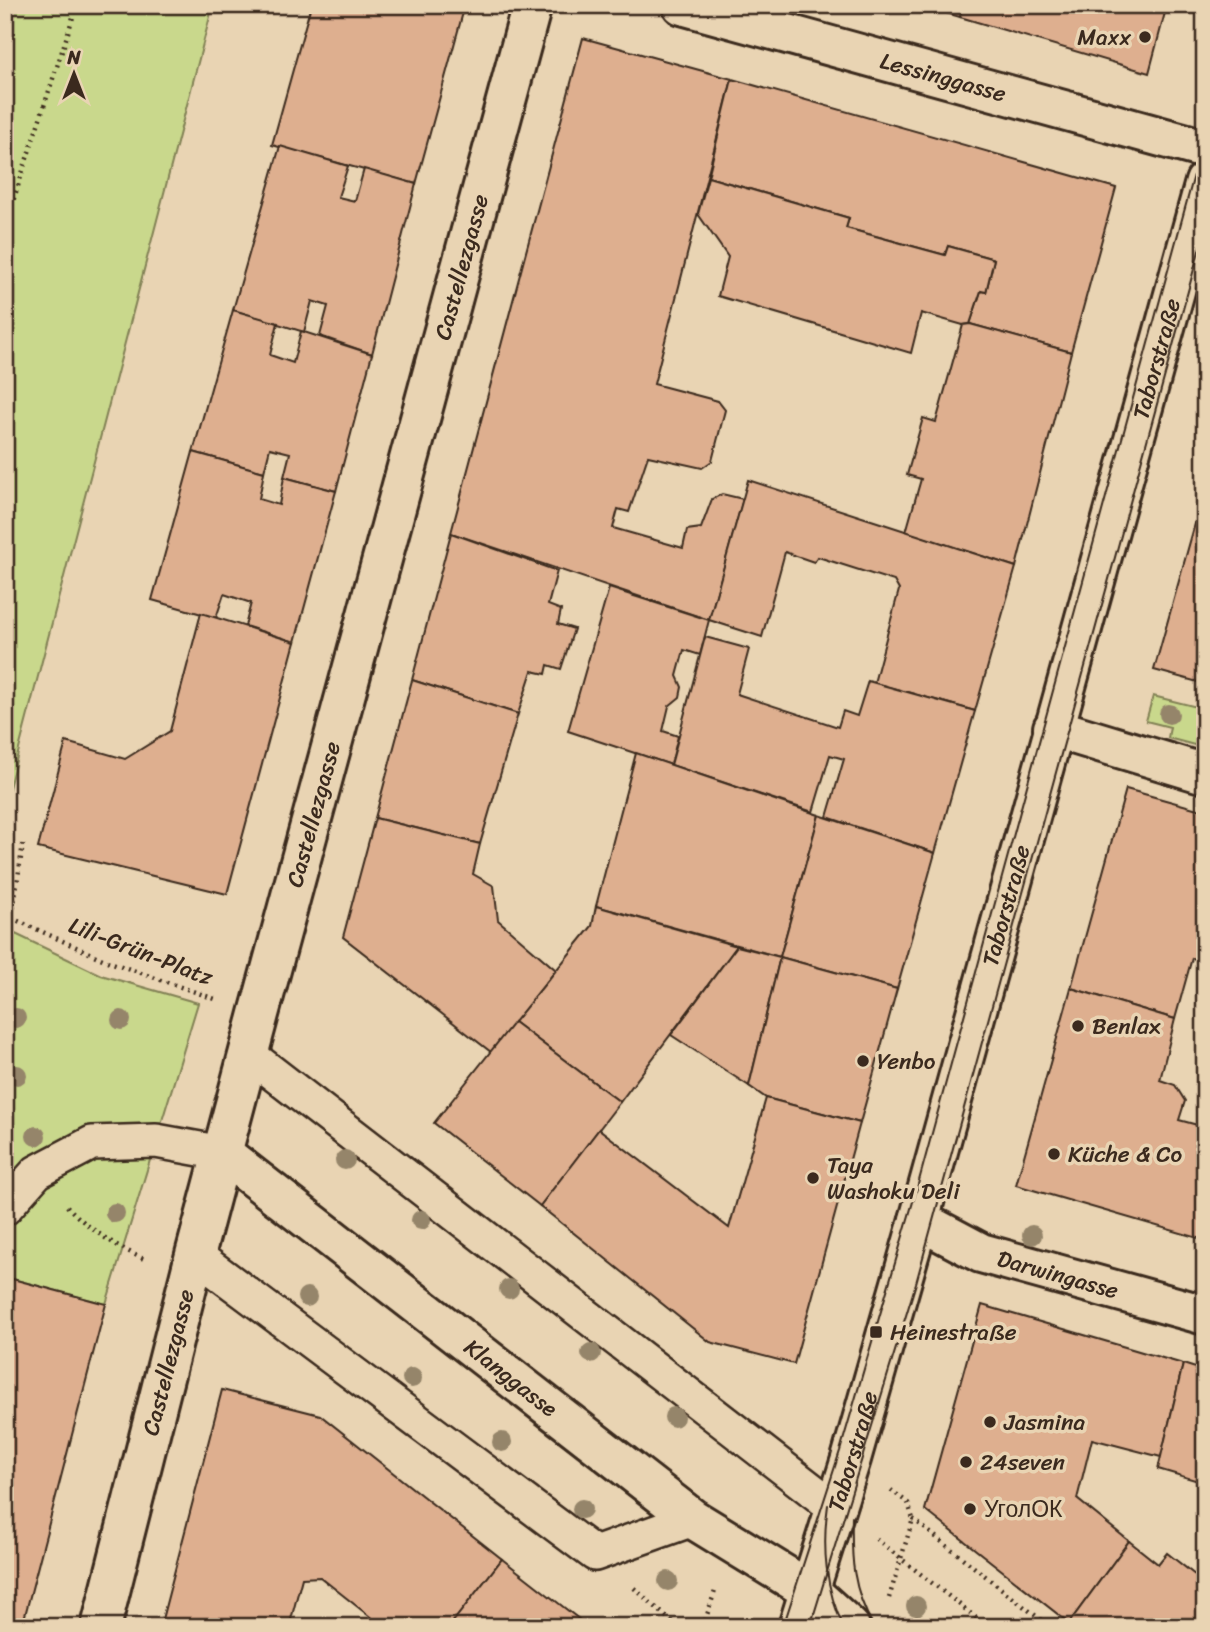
<svg xmlns="http://www.w3.org/2000/svg" width="1210" height="1632" font-family="Sriracha,sans-serif">
<style>
.green{fill:#c9d88c;stroke:#828155;stroke-width:2}
.building{fill:#deaf8f;stroke:#3b2a1e;stroke-width:2}
.lines{fill:none;stroke-linecap:round;stroke-linejoin:round}
.service-casing{stroke:#3b2a1e;stroke-width:38}
.minor-casing{stroke:#3b2a1e;stroke-width:44}
.tertiary-casing{stroke:#3b2a1e;stroke-width:44}
.secondary-casing{stroke:#3b2a1e;stroke-width:44}
.path{stroke:#3b2a1e;stroke-width:4.5;stroke-dasharray:2 5;stroke-linecap:butt}
.service{stroke:#e9d4b3;stroke-width:33}
.minor{stroke:#e9d4b3;stroke-width:38}
.tertiary{stroke:#e9d4b3;stroke-width:38}
.secondary{stroke:#e9d4b3;stroke-width:38}
.tram{stroke:#3b2a1e;stroke-width:2}
.tree{fill:#95856a}
.poi-dot{fill:#3b2a1e;stroke:#e9d4b3;stroke-width:2.5}
.labels{text-anchor:middle;stroke-width:7;stroke-linejoin:round;paint-order:stroke}
.poi-label{font-size:23px;fill:#3b2a1e;stroke:#e9d4b3;text-anchor:start}
.street-label{font-size:23px;fill:#3b2a1e;stroke:#e9d4b3}
</style>
<rect width="100%" height="100%" fill="#e9d4b3"/>
<filter id="ink" filterUnits="userSpaceOnUse"><feTurbulence type="fractalNoise" baseFrequency=".0143" numOctaves="2"/><feDisplacementMap in="SourceGraphic" scale="14" xChannelSelector="R" yChannelSelector="G"/><feConvolveMatrix kernelMatrix="1 2 1 2 8 2 1 2 1" color-interpolation-filters="sRGB"/></filter>
<g filter="url(#ink)">
<!-- green -->
<g class="green">
<polygon points="5,5 213,5 5,803"/>
<polygon points="1153,696 1205,709 1205,758 1200,757 1202,747 1168,738 1170,727 1146,721"/>
<polygon points="5,929 101,975 198,1003 106,1304 5,1277"/>
</g>
<!-- building -->
<g class="building">
<polygon points="311,5 465,5 416,184 272,145"/>
<polygon points="919,5 963,5 960,17"/>
<polygon points="963,5 1167,5 1149,73 960,17"/>
<polygon points="583,38 732,79 654,384 718,401 725,410 712,461 702,468 648,456 629,512 618,509 613,528 683,548 687,530 701,528 712,499 722,494 743,499 709,620 451,533"/>
<polygon points="732,79 1116,188 1071,352 970,324 981,291 986,292 994,259 948,246 945,255 846,228 849,218 708,177"/>
<polygon points="280,146 348,166 338,197 355,201 364,169 416,184 372,354 320,336 328,306 312,301 304,332 233,310"/>
<polygon points="708,177 849,218 846,228 945,255 948,246 994,259 986,292 981,291 970,324 963,325 921,313 911,353 718,296 728,257 698,214"/>
<polygon points="233,310 278,323 270,355 293,363 301,331 372,354 336,491 284,477 290,453 270,448 264,472 193,452"/>
<polygon points="970,324 1071,352 1016,567 906,532 921,479 907,475 923,418 936,422 963,325"/>
<polygon points="193,452 264,472 259,499 279,505 284,477 336,491 295,642 245,626 251,603 224,594 216,618 152,600"/>
<polygon points="748,480 1016,567 975,711 874,683 899,590 894,581 818,557 814,562 785,552 762,637 709,620"/>
<polygon points="1205,488 1205,684 1154,670"/>
<polygon points="451,533 557,571 548,605 561,610 558,624 574,629 561,669 548,665 546,674 532,671 518,714 412,680"/>
<polygon points="609,588 709,620 700,655 684,650 677,676 682,687 680,697 669,706 663,731 678,736 671,765 568,731"/>
<polygon points="201,613 295,642 227,894 38,848 66,742 125,759 170,731"/>
<polygon points="705,637 749,649 737,694 838,727 843,711 857,716 868,681 975,711 935,853 827,817 844,759 830,755 813,812 671,765"/>
<polygon points="412,680 518,714 480,844 375,818"/>
<polygon points="636,753 819,815 780,957 596,906"/>
<polygon points="1126,789 1205,811 1205,961 1192,958 1175,1019 1071,988"/>
<polygon points="819,815 935,853 897,989 780,957"/>
<polygon points="375,818 480,844 473,874 494,886 498,920 556,970 491,1052 343,937"/>
<polygon points="596,906 737,946 620,1102 514,1022 592,926"/>
<polygon points="737,946 780,957 749,1086 671,1035"/>
<polygon points="780,957 897,989 860,1123 766,1098 749,1086"/>
<polygon points="1071,988 1175,1019 1160,1080 1175,1085 1185,1101 1179,1120 1205,1127 1205,1240 1016,1185"/>
<polygon points="514,1022 620,1102 540,1206 434,1123"/>
<polygon points="766,1098 860,1123 794,1364 710,1342 540,1206 599,1129 729,1228"/>
<polygon points="5,1277 106,1304 22,1627 5,1627"/>
<polygon points="982,1305 1183,1364 1161,1457 1092,1439 1077,1499 1129,1541 1069,1623 925,1510"/>
<polygon points="1183,1364 1205,1371 1205,1483 1158,1469"/>
<polygon points="222,1390 320,1415 502,1559 449,1627 383,1627 320,1577 302,1578 289,1627 160,1627"/>
<polygon points="1129,1541 1158,1564 1167,1553 1205,1583 1205,1627 1073,1627 1069,1623"/>
<polygon points="502,1559 589,1627 449,1627"/>
</g>
<g class="lines">
<!-- service casing -->
<g class="service-casing">
<g id="service">
<polyline points="248,1054 835,1508"/>
<polyline points="5,1208 37,1172 92,1143 156,1141 222,1153"/>
<polyline points="195,1255 595,1554 693,1519"/>
</g>
</g>
<!-- minor casing -->
<g class="minor-casing">
<g id="minor">
<path id="s1" d="M 682,5 L 1205,149"/>
<polyline points="1053,728 1205,774"/>
<path id="s2" d="M 222,1153 L 693,1519 L 809,1590"/>
<path id="s3" d="M 919,1220 L 981,1253 L 1205,1315"/>
<path id="s4" d="M 101,1627 L 195,1255 L 259,1014 L 532,5"/>
</g>
</g>
<!-- tertiary casing -->
<g class="tertiary-casing">
<polyline id="tertiary" points="809,1590 850,1627"/>
</g>
<!-- secondary casing -->
<g class="secondary-casing">
<g id="secondary">
<path id="s5" d="M 798,1627 L 851,1459 L 919,1220 L 1205,182"/>
</g>
</g>
<!-- path -->
<g class="path">
<polyline points="5,226 77,5"/>
<polyline points="5,915 107,961 215,999"/>
<polyline points="5,942 12,917 23,844"/>
<polyline points="5,1126 9,1139"/>
<path d="M 67,1206 C 88,1229 117,1247 146,1260"/>
<polyline points="913,1519 1050,1627"/>
<polyline points="876,1539 988,1627"/>
<polyline points="634,1588 678,1627"/>
<polyline points="889,1598 913,1519 908,1503 891,1490"/>
<polyline points="703,1627 716,1588"/>
</g>
<!-- service -->
<use href="#service" class="service"/>
<!-- minor -->
<use href="#minor" class="minor"/>
<!-- tertiary -->
<use href="#tertiary" class="tertiary"/>
<!-- secondary -->
<use href="#secondary" class="secondary"/>
<!-- tram -->
<g class="tram">
<path d="M 828,1505 C 822,1545 825,1591 844,1627"/>
<path d="M 852,1516 C 851,1558 852,1589 874,1627"/>
<polyline points="783,1627 840,1451 917,1188 1205,135"/>
<polyline points="810,1627 916,1283 1205,229"/>
</g>
</g>
<!-- trees -->
<g class="tree">
<circle cx="1169" cy="714" r="10"/>
<circle cx="16" cy="1018" r="10"/>
<circle cx="121" cy="1020" r="10"/>
<circle cx="17" cy="1075" r="10"/>
<circle cx="36" cy="1136" r="10"/>
<circle cx="345" cy="1160" r="10"/>
<circle cx="115" cy="1213" r="10"/>
<circle cx="421" cy="1220" r="10"/>
<circle cx="1032" cy="1235" r="10"/>
<circle cx="509" cy="1289" r="10"/>
<circle cx="307" cy="1297" r="10"/>
<circle cx="591" cy="1353" r="10"/>
<circle cx="412" cy="1378" r="10"/>
<circle cx="674" cy="1417" r="10"/>
<circle cx="502" cy="1442" r="10"/>
<circle cx="582" cy="1509" r="10"/>
<circle cx="668" cy="1581" r="10"/>
<circle cx="916" cy="1606" r="10"/>
</g>
</g>
<!-- markers -->
<g class="poi-dot">
<circle cx="1145" cy="37" r="7"/>
<circle cx="1078" cy="1026" r="7"/>
<circle cx="863" cy="1061" r="7"/>
<circle cx="1054" cy="1154" r="7"/>
<circle cx="813" cy="1178" r="7"/>
<rect x="869" y="1325" width="14" height="14" rx="3.5"/>
<circle cx="990" cy="1422" r="7"/>
<circle cx="966" cy="1462" r="7"/>
<circle cx="970" cy="1509" r="7"/>
</g>
<g class="labels">
<!-- poi labels -->
<g class="poi-label">
<text x="1131" y="45" text-anchor="end">Maxx</text>
<text x="1092" y="1034">Benlax</text>
<text x="877" y="1069">Yenbo</text>
<text x="1068" y="1162">Küche &amp; Co</text>
<text x="827" y="1173">Taya<tspan x="827" dy="26">Washoku Deli</tspan></text>
<text x="890" y="1340">Heinestraße</text>
<text x="1004" y="1430">Jasmina</text>
<text x="980" y="1470">24seven</text>
<text x="984" y="1517">УголОК</text>
</g>
<!-- street labels -->
<g class="street-label">
<text dy="8" stroke="none"><textPath href="#s1" startOffset="271">Lessinggasse</textPath></text>
<text dy="8" stroke="none"><textPath href="#s4" startOffset="1407">Castellezgasse</textPath></text>
<text dy="8" stroke="none"><textPath href="#s5" startOffset="1318">Taborstraße</textPath></text>
<text dy="8" stroke="none"><textPath href="#s4" startOffset="840">Castellezgasse</textPath></text>
<text dy="8" stroke="none"><textPath href="#s5" startOffset="751">Taborstraße</textPath></text>
<text transform="translate(141 951) rotate(21)" y="8">Lili-Grün-Platz</text>
<text dy="8" stroke="none"><textPath href="#s3" startOffset="150">Darwingasse</textPath></text>
<text dy="8" stroke="none"><textPath href="#s4" startOffset="273">Castellezgasse</textPath></text>
<text dy="8" stroke="none"><textPath href="#s2" startOffset="366">Klanggasse</textPath></text>
<text dy="8" stroke="none"><textPath href="#s5" startOffset="184">Taborstraße</textPath></text>
</g>
</g>
<!-- margin -->
<rect width="1210" height="1632" fill="none" stroke="#e9d4b3" stroke-width="28"/>
<rect x="14" y="14" width="1182" height="1604" fill="none" stroke="#3b2a1e" stroke-width="2.5" filter="url(#ink)"/>
<!-- north arrow -->
<g transform="translate(74 74)" stroke="#e9d4b3" stroke-width="5" paint-order="stroke">
<path d="M0-5L12 26L0 18L-12 26Z" fill="#3b2a1e"/>
<text y="-10" font-size="19" font-weight="bold" text-anchor="middle" fill="#3b2a1e">N</text>
</g>
</svg>
